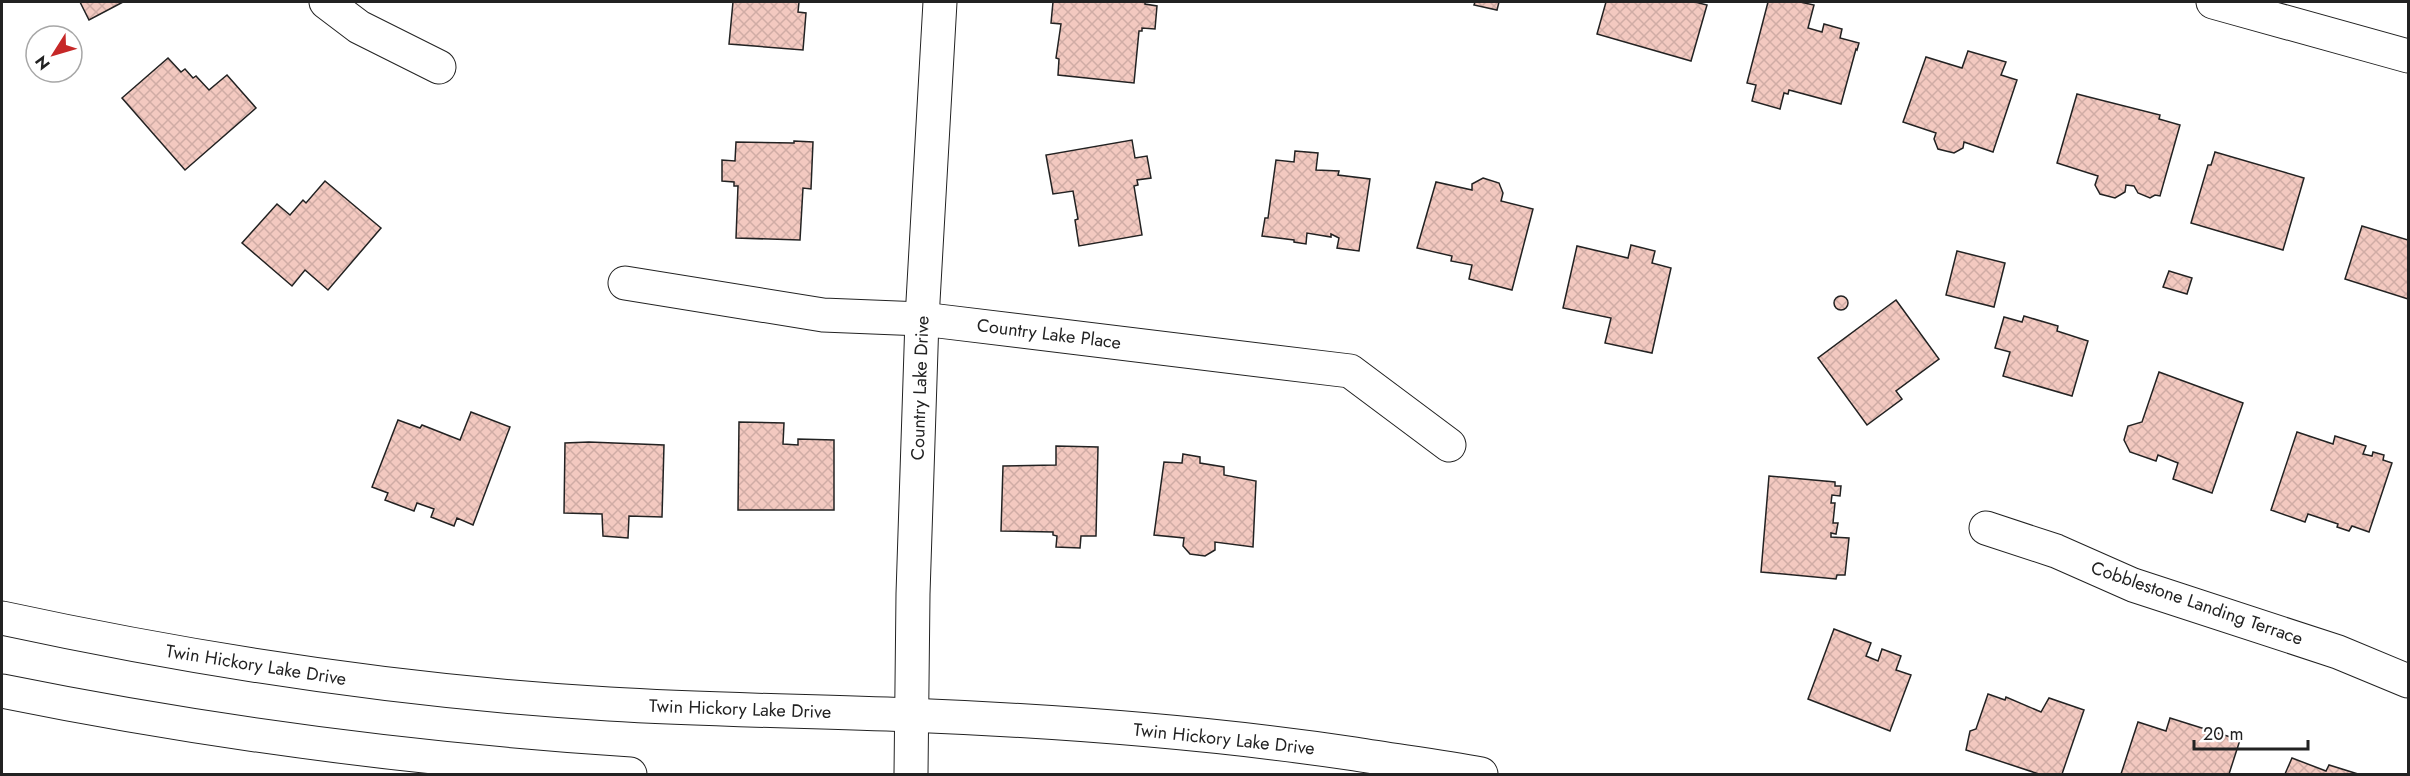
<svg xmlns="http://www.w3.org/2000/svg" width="2410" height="776" font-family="Jost,sans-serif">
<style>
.building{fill:url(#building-cross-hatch);stroke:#222;stroke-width:1.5}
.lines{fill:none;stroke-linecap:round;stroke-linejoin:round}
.minor-casing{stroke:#222;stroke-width:35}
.tertiary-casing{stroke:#222;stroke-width:35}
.minor{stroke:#fff;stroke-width:33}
.tertiary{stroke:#fff;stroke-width:33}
.labels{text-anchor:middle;stroke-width:4.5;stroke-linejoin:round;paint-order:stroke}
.street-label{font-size:18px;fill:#222;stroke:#fff}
</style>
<defs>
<pattern id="building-cross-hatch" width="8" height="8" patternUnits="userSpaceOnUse" patternTransform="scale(1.5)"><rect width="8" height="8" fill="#f3c9c0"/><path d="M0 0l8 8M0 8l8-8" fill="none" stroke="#d0aca5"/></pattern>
</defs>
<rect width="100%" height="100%" fill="#fff"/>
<!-- building -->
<g class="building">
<polygon points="80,2 123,2 89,20"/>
<polygon points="733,2 799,2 798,12 806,13 803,50 729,44"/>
<polygon points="1053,2 1145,2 1145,4 1157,6 1155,29 1142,28 1142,31 1139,31 1134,83 1058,75 1059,59 1056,58 1061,24 1051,23"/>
<polygon points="1475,2 1499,2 1497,10 1474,5"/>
<polygon points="1606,2 1695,2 1707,5 1691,61 1597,34"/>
<polygon points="1768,2 1800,2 1814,5 1808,28 1822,32 1824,24 1842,29 1840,38 1859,43 1857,50 1856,49 1841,104 1789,90 1788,94 1784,93 1780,109 1752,101 1756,85 1747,83"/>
<polygon points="1968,51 2006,62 2001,75 2017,80 1993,152 1964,142 1963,148 1954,153 1938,149 1934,139 1936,133 1903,122 1926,57 1962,68"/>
<polygon points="168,58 181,72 185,69 193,78 196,76 209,90 227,75 256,108 185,170 122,98"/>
<polygon points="2077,94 2160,115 2159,119 2180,125 2160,196 2155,195 2150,198 2138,193 2134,186 2126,185 2125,192 2115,198 2100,194 2095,185 2098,176 2057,163"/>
<polygon points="1132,140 1135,158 1147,156 1151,178 1137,180 1138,185 1134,186 1142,235 1079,246 1075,220 1078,219 1073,191 1053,194 1046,155"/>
<polygon points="794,141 813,142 811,189 803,188 800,240 736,238 738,186 734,186 734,182 722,181 722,160 735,161 736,142 794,143"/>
<polygon points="1295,151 1318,153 1316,170 1339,171 1338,175 1370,179 1359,251 1337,248 1339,238 1331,234 1331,237 1307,233 1306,244 1294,242 1294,240 1262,236 1265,218 1268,218 1276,160 1294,162"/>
<polygon points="2215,152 2304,178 2283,250 2191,223 2208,165 2211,165"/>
<polygon points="1483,178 1499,183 1503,193 1501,201 1533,209 1512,290 1469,279 1472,265 1451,261 1452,256 1417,248 1436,182 1472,190 1472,184"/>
<polygon points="325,181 381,228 328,290 305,270 292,286 242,243 277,204 290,215 303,200 306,203"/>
<polygon points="2362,226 2408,240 2408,299 2345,279"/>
<polygon points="1631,245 1655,251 1652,263 1671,268 1652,353 1605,343 1611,318 1563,308 1577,246 1628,258"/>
<polygon points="1957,251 2005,263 1994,307 1946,295"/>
<polygon points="2169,271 2192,278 2187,294 2163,287"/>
<circle cx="1841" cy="303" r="7"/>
<polygon points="1896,300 1939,359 1896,391 1902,399 1867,425 1818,358"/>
<polygon points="2024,316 2058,326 2057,331 2088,341 2072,396 2003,376 2010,352 1995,348 2004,317 2022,322"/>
<polygon points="2159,372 2243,403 2212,493 2173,479 2178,463 2158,455 2156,461 2130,452 2124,440 2128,426 2142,422"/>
<polygon points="471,412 510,427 473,525 457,518 454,526 431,517 434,509 417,503 414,511 385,500 388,493 372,487 398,420 420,428 422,425 460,440"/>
<polygon points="739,422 784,423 783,444 798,445 798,439 834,440 834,510 738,510"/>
<polygon points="2297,432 2333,444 2335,436 2366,446 2363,454 2372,456 2373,452 2384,455 2383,460 2392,463 2369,532 2352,526 2349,531 2337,527 2338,524 2308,514 2305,522 2271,510"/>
<polygon points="589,442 664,445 662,517 629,516 628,538 603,536 602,514 564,513 565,443"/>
<polygon points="1056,446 1098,447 1096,536 1081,536 1080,548 1056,547 1057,536 1053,535 1053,532 1001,531 1003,466 1056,465"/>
<polygon points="1183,454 1200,457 1200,463 1224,467 1224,475 1256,481 1253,547 1215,542 1215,550 1205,556 1190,554 1183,546 1184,538 1154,535 1164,462 1182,463"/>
<polygon points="1769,476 1835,482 1835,486 1841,486 1840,496 1832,495 1831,503 1835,503 1833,523 1838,523 1836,534 1831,533 1831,537 1849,538 1845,575 1837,575 1836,579 1761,572"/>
<polygon points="1834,629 1871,643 1866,656 1878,661 1882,649 1901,656 1896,670 1911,675 1890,731 1808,699"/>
<polygon points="1988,694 2005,700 2006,697 2041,712 2049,698 2084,710 2062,774 2039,774 1966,750 1970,731 1976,729"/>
<polygon points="2170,718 2240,740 2229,774 2121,774 2138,722 2166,731"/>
<polygon points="2292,758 2326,771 2329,765 2358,774 2285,774"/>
</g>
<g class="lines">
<!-- minor casing -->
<g class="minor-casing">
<g id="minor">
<polyline points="326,2 359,27 439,67"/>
<polyline points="2213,2 2408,56"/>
<polyline points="625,283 823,315 922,319 1350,371 1449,445"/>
<polyline points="1986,528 2056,551 2133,585 2338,652 2408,681"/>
<polyline points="911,774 913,594 922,319 940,2"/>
</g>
</g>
<!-- tertiary casing -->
<g class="tertiary-casing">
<g id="tertiary">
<path d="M 2,618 C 201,661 404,692 609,704 C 708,710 808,711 908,715 C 1058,721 1207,732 1355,754 C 1397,761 1439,766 1481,774"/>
<path d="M 2,691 C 209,733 418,760 630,774"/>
</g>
</g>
<!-- minor -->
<use href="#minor" class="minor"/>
<!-- tertiary -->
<use href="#tertiary" class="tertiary"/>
</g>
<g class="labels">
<!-- street labels -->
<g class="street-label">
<text transform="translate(1049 334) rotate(7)" y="6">Country Lake Place</text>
<text transform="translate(920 388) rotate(-88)" y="6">Country Lake Drive</text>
<text transform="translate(2197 603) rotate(19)" y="6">Cobblestone Landing Terrace</text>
<text transform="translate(256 665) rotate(9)" y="6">Twin Hickory Lake Drive</text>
<text transform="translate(740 709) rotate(2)" y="6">Twin Hickory Lake Drive</text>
<text transform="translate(1224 739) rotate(6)" y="6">Twin Hickory Lake Drive</text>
</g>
</g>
<!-- border -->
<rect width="2410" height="776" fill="none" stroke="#222222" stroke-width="6"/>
<!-- north arrow -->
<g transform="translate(54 54) rotate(233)"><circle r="28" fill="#ffffff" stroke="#a7a7a7" stroke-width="1.5"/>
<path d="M0-4.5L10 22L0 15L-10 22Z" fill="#c62828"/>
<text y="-9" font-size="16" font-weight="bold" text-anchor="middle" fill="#222222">N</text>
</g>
<!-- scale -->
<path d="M2194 740v9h114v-9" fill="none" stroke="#222222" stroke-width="3"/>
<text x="2203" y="740" font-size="18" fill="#222222" stroke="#ffffff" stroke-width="4.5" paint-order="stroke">20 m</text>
</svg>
